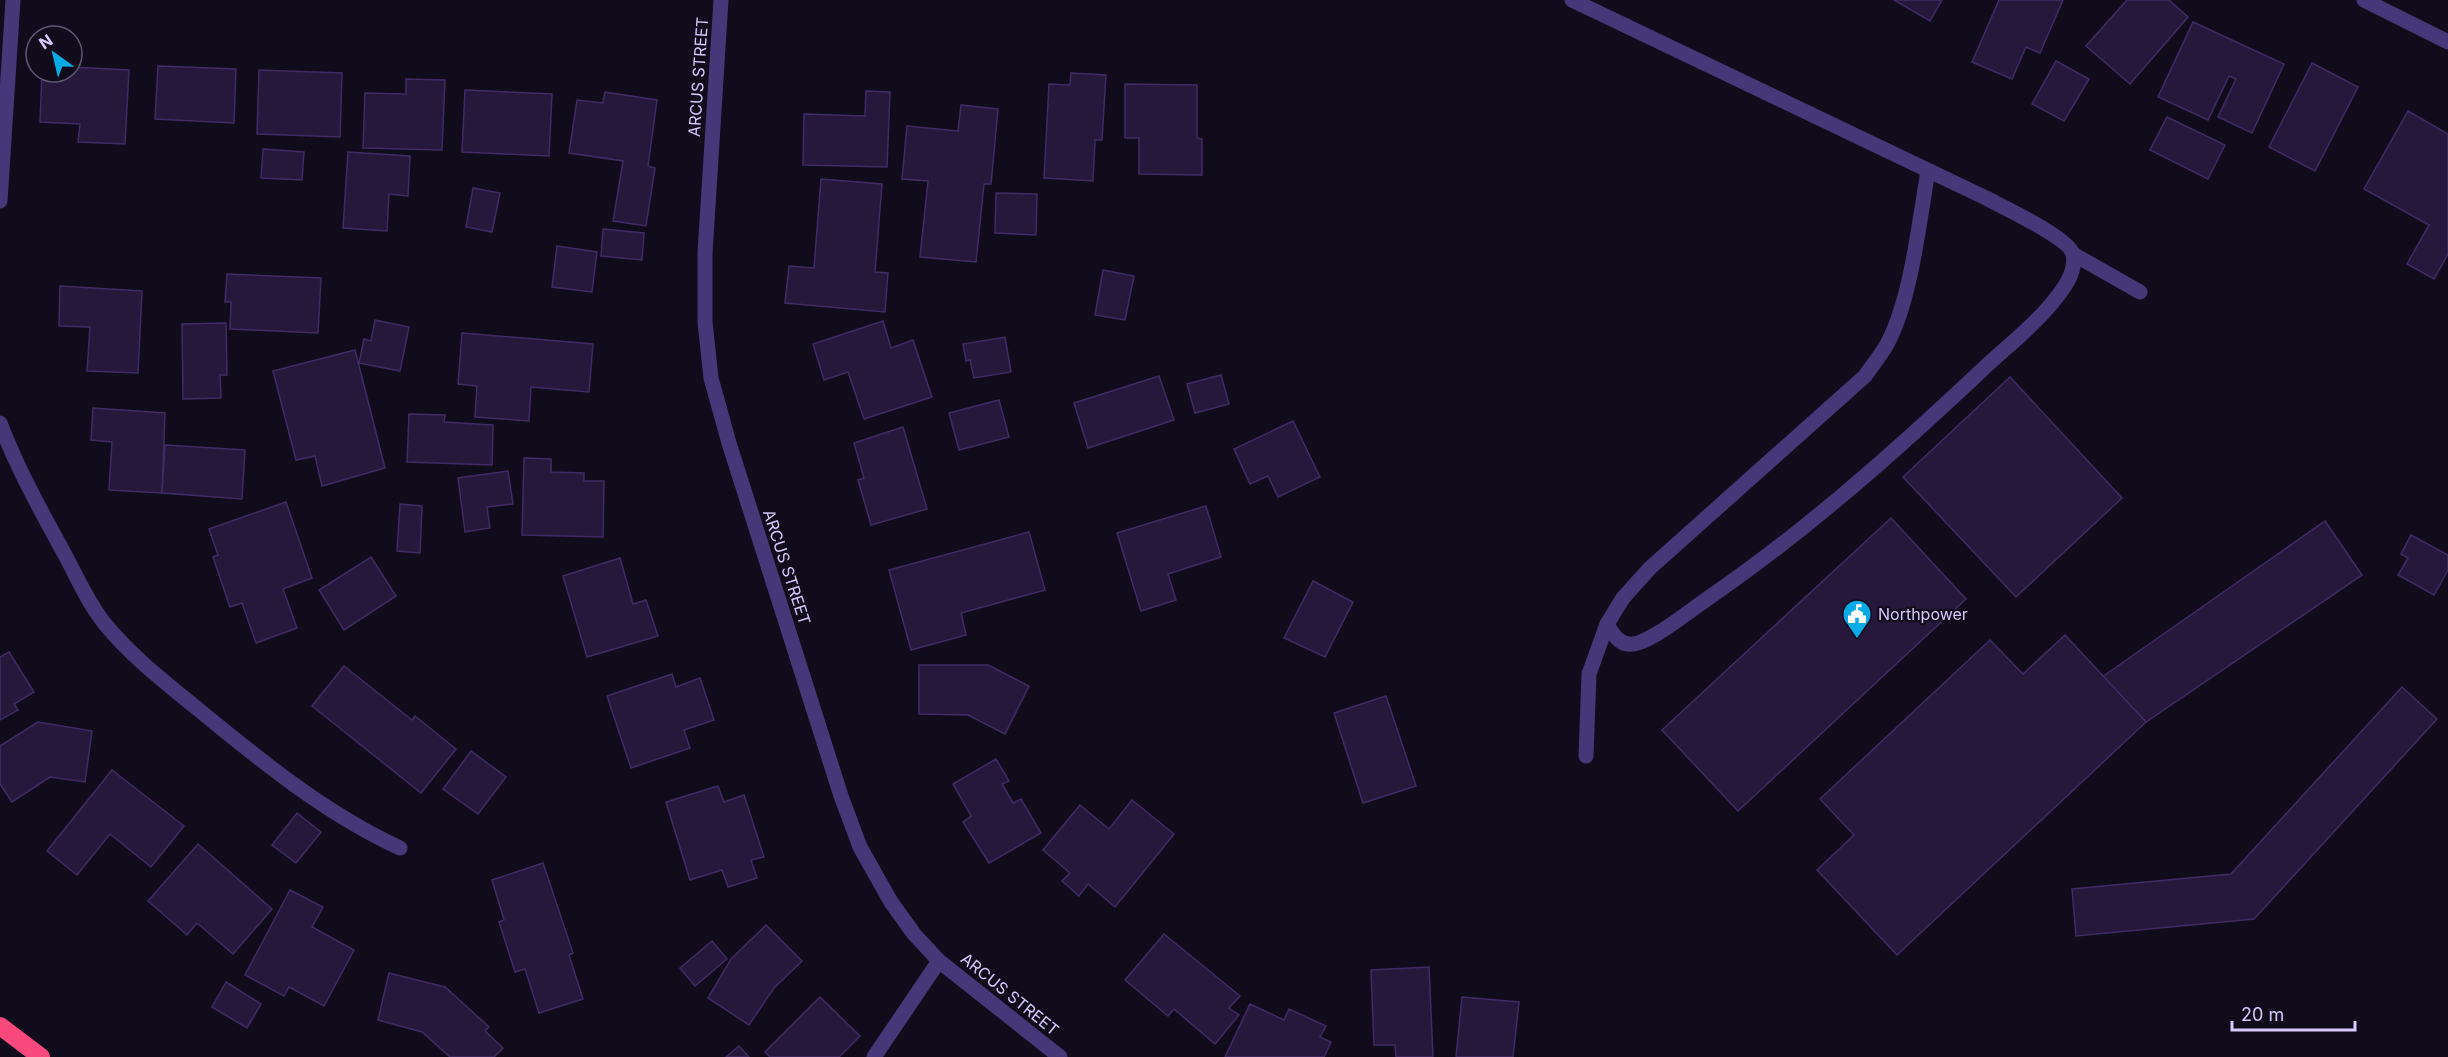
<svg xmlns="http://www.w3.org/2000/svg" width="2448" height="1057" font-family="Inter,sans-serif">
<style>
.building{fill:#25183b;stroke:#412b66;stroke-width:1.5}
.lines{fill:none;stroke-linecap:round;stroke-linejoin:round}
.minor{stroke:#463878;stroke-width:15}
.highway{stroke:#f8487e;stroke-width:18}
.labels{text-anchor:middle;stroke-width:4.5;stroke-linejoin:round;paint-order:stroke}
.street-label{font-size:16px;fill:#d7c8fd;stroke:#110c1b}
.poi-label{font-size:16px;fill:#d7c8fd;stroke:#110c1b;text-anchor:start}
</style>
<rect width="100%" height="100%" fill="#110c1b"/>
<!-- building -->
<g class="building">
<polygon points="1894,0 1942,0 1930,21"/>
<polygon points="1999,0 2063,0 2040,53 2026,47 2012,79 1972,62"/>
<polygon points="2127,0 2169,0 2188,17 2130,84 2086,46"/>
<polygon points="2193,22 2284,64 2252,133 2218,117 2236,79 2229,76 2208,120 2158,97"/>
<polygon points="2056,61 2089,79 2064,121 2032,104"/>
<polygon points="2312,63 2358,87 2315,171 2269,147"/>
<polygon points="158,66 236,69 234,123 155,119"/>
<polygon points="72,67 129,70 125,144 78,142 80,124 40,122 42,72 72,72"/>
<polygon points="259,70 342,73 340,137 257,134"/>
<polygon points="1071,73 1106,75 1102,140 1095,140 1093,181 1044,178 1049,84 1070,85"/>
<polygon points="406,79 445,80 442,150 363,148 365,93 406,94"/>
<polygon points="1125,84 1197,85 1197,138 1202,139 1202,175 1139,174 1139,138 1125,138"/>
<polygon points="465,90 552,94 549,156 462,152"/>
<polygon points="866,91 890,92 887,167 803,165 804,114 865,116"/>
<polygon points="605,92 657,100 648,166 655,168 646,226 613,221 623,161 569,153 577,100 603,103"/>
<polygon points="961,105 998,109 991,184 984,184 976,262 920,257 928,181 902,179 907,126 958,131"/>
<polygon points="2408,111 2448,134 2448,254 2434,279 2407,264 2429,225 2364,189"/>
<polygon points="2167,117 2225,145 2208,179 2150,150"/>
<polygon points="263,149 304,152 302,180 261,178"/>
<polygon points="348,152 410,156 408,196 389,194 387,231 343,228"/>
<polygon points="821,179 882,184 875,272 888,273 885,312 785,303 789,266 814,268"/>
<polygon points="473,188 500,193 492,232 466,227"/>
<polygon points="996,193 1037,194 1036,235 995,233"/>
<polygon points="603,229 644,233 642,260 601,256"/>
<polygon points="557,246 597,252 592,292 552,287"/>
<polygon points="1103,270 1134,276 1125,320 1095,315"/>
<polygon points="227,274 321,278 318,333 230,329 231,302 225,302"/>
<polygon points="60,286 142,291 138,373 87,371 90,327 59,326"/>
<polygon points="375,320 409,327 400,371 359,363 364,339 371,341"/>
<polygon points="883,321 891,348 913,340 932,397 864,419 848,372 824,380 813,344"/>
<polygon points="226,323 227,375 220,375 221,398 183,399 182,324"/>
<polygon points="462,333 593,344 589,392 531,387 529,421 475,417 477,386 458,384"/>
<polygon points="1005,337 1011,372 974,378 970,360 966,361 963,344"/>
<polygon points="355,350 385,468 322,486 315,456 296,460 273,371"/>
<polygon points="1221,375 1229,404 1195,413 1187,384"/>
<polygon points="1159,376 1174,420 1088,448 1074,403"/>
<polygon points="2010,377 2122,498 2016,597 1903,477"/>
<polygon points="999,400 1009,437 959,450 949,413"/>
<polygon points="93,408 165,413 162,493 109,490 112,442 91,440"/>
<polygon points="409,414 445,415 444,422 493,425 492,465 407,462"/>
<polygon points="1293,421 1320,477 1278,497 1268,476 1250,484 1234,449"/>
<polygon points="903,427 927,509 871,525 858,480 864,478 854,443"/>
<polygon points="165,445 245,450 242,499 162,493"/>
<polygon points="524,458 551,459 551,472 584,473 584,481 604,481 603,537 522,535"/>
<polygon points="508,471 513,504 487,507 490,528 465,532 458,478"/>
<polygon points="286,502 312,578 283,589 297,628 256,643 242,603 230,607 213,557 218,555 209,529"/>
<polygon points="400,504 422,506 420,553 397,551"/>
<polygon points="1206,506 1221,557 1168,574 1176,600 1141,611 1117,533"/>
<polygon points="1891,518 1966,599 1738,811 1662,730"/>
<polygon points="2325,521 2362,575 2146,722 2102,677"/>
<polygon points="1029,532 1045,590 961,613 966,635 911,650 889,570"/>
<polygon points="2411,535 2448,555 2448,570 2434,595 2398,575 2408,558 2401,554"/>
<polygon points="371,557 396,596 344,630 319,590"/>
<polygon points="620,558 633,604 646,600 658,636 587,657 563,576"/>
<polygon points="1313,581 1353,602 1325,657 1284,638"/>
<polygon points="2065,635 2146,722 1897,955 1817,870 1854,835 1820,799 1990,640 2023,674"/>
<polygon points="9,652 34,692 14,704 18,710 0,720 0,657"/>
<polygon points="919,665 988,665 1029,686 1005,734 968,715 919,714"/>
<polygon points="344,666 412,720 415,716 456,749 421,793 312,706"/>
<polygon points="672,674 676,687 700,678 714,720 684,730 690,748 631,768 607,696"/>
<polygon points="2402,687 2437,719 2254,919 2076,936 2072,889 2231,874"/>
<polygon points="1386,696 1416,786 1363,803 1334,713"/>
<polygon points="38,722 92,731 85,782 50,777 12,802 0,784 0,746"/>
<polygon points="471,751 506,777 478,814 443,789"/>
<polygon points="996,759 1009,781 1002,784 1013,803 1021,799 1041,833 989,863 963,822 971,816 953,784"/>
<polygon points="112,770 184,826 151,867 110,834 77,875 47,851"/>
<polygon points="718,786 724,802 744,795 764,857 751,860 757,878 728,887 722,870 690,880 666,802"/>
<polygon points="1132,800 1174,834 1115,907 1088,884 1079,896 1062,881 1070,873 1043,850 1080,805 1109,829"/>
<polygon points="297,813 321,832 296,863 272,845"/>
<polygon points="198,844 272,909 233,954 197,923 187,935 148,901"/>
<polygon points="543,863 573,953 569,955 583,999 539,1013 525,969 515,972 499,922 504,920 492,880"/>
<polygon points="290,890 323,907 312,927 354,950 324,1006 289,987 284,996 245,975"/>
<polygon points="766,925 802,961 774,988 749,1025 708,998 731,959"/>
<polygon points="1164,934 1240,996 1229,1008 1239,1015 1215,1044 1174,1009 1168,1016 1125,980"/>
<polygon points="712,941 727,959 695,986 680,968"/>
<polygon points="1429,967 1433,1057 1396,1057 1395,1045 1374,1045 1371,970"/>
<polygon points="389,973 445,987 489,1027 485,1031 503,1048 494,1057 450,1057 422,1032 378,1020"/>
<polygon points="226,982 261,1004 247,1028 212,1007"/>
<polygon points="820,997 860,1036 839,1057 770,1057 765,1052"/>
<polygon points="1462,997 1519,1002 1513,1057 1456,1057"/>
<polygon points="1250,1004 1284,1020 1289,1009 1326,1026 1320,1037 1331,1042 1324,1057 1225,1057"/>
<polygon points="739,1046 749,1057 726,1057"/>
</g>
<g class="lines">
<!-- minor -->
<g class="minor">
<polyline points="721,0 705,253 705,322 711,378 729,443 841,796 860,847 891,902 914,934 939,961 1060,1057"/>
<path d="M 1572,0 L 1986,198 C 2003,207 2069,238 2073,254 C 2077,272 2063,290 2052,303 C 2034,326 2005,348 1983,369 C 1896,451 1806,531 1707,599 C 1688,612 1659,636 1638,643 C 1622,648 1614,637 1607,624"/>
<polyline points="2364,0 2448,42"/>
<polyline points="0,201 13,0"/>
<polyline points="2073,254 2140,292"/>
<path d="M 0,423 C 17,468 41,511 64,553 C 77,577 88,603 105,624 C 132,657 166,683 199,710 C 261,761 326,814 400,848"/>
<path d="M 1586,756 L 1589,674 L 1607,624 L 1623,598 L 1650,568 L 1865,376 C 1872,366 1880,356 1886,346 C 1911,302 1919,222 1928,171"/>
<polyline points="874,1057 939,961"/>
</g>
<!-- highway -->
<polyline class="highway" points="0,1026 41,1057"/>
</g>
<!-- icons -->
<defs>
<g id="civic-pin" transform="scale(1.5)"><path d="M0 17L-7.5 6A9.5 9.5 0 1 1 7.5 6Z" fill="#09abe7" stroke="#110c1b"/><path d="M-.6-6.5H3V-4.5H.6V-3L4-1V1h2V6H-6V1h2V-1L-.6-3ZM-1.2 2.5V6h2.4V2.5Z" fill="#fff"/></g>
</defs>
<g fill-rule="evenodd">
<use href="#civic-pin" x="1857" y="614"/>
</g>
<g class="labels">
<!-- street labels -->
<g class="street-label">
<text transform="translate(698 77) rotate(-86)" y="6">ARCUS STREET</text>
<text transform="translate(787 567) rotate(72)" y="6">ARCUS STREET</text>
<text transform="translate(1010 994) rotate(39)" y="6">ARCUS STREET</text>
</g>
<!-- poi labels -->
<g class="poi-label">
<text x="1878" y="620">Northpower</text>
</g>
</g>
<!-- north arrow -->
<g transform="translate(54 54) rotate(326)"><circle r="28" fill="#110c1b" stroke="#605775" stroke-width="1.5"/>
<path d="M0-4.5L10 22L0 15L-10 22Z" fill="#09abe7"/>
<text y="-9" font-size="16" font-weight="bold" text-anchor="middle" fill="#d7c8fd">N</text>
</g>
<!-- scale -->
<path d="M2232 1021v9h123v-9" fill="none" stroke="#d7c8fd" stroke-width="3"/>
<text x="2241" y="1021" font-size="18" fill="#d7c8fd" stroke="#110c1b" stroke-width="4.5" paint-order="stroke">20 m</text>
</svg>
